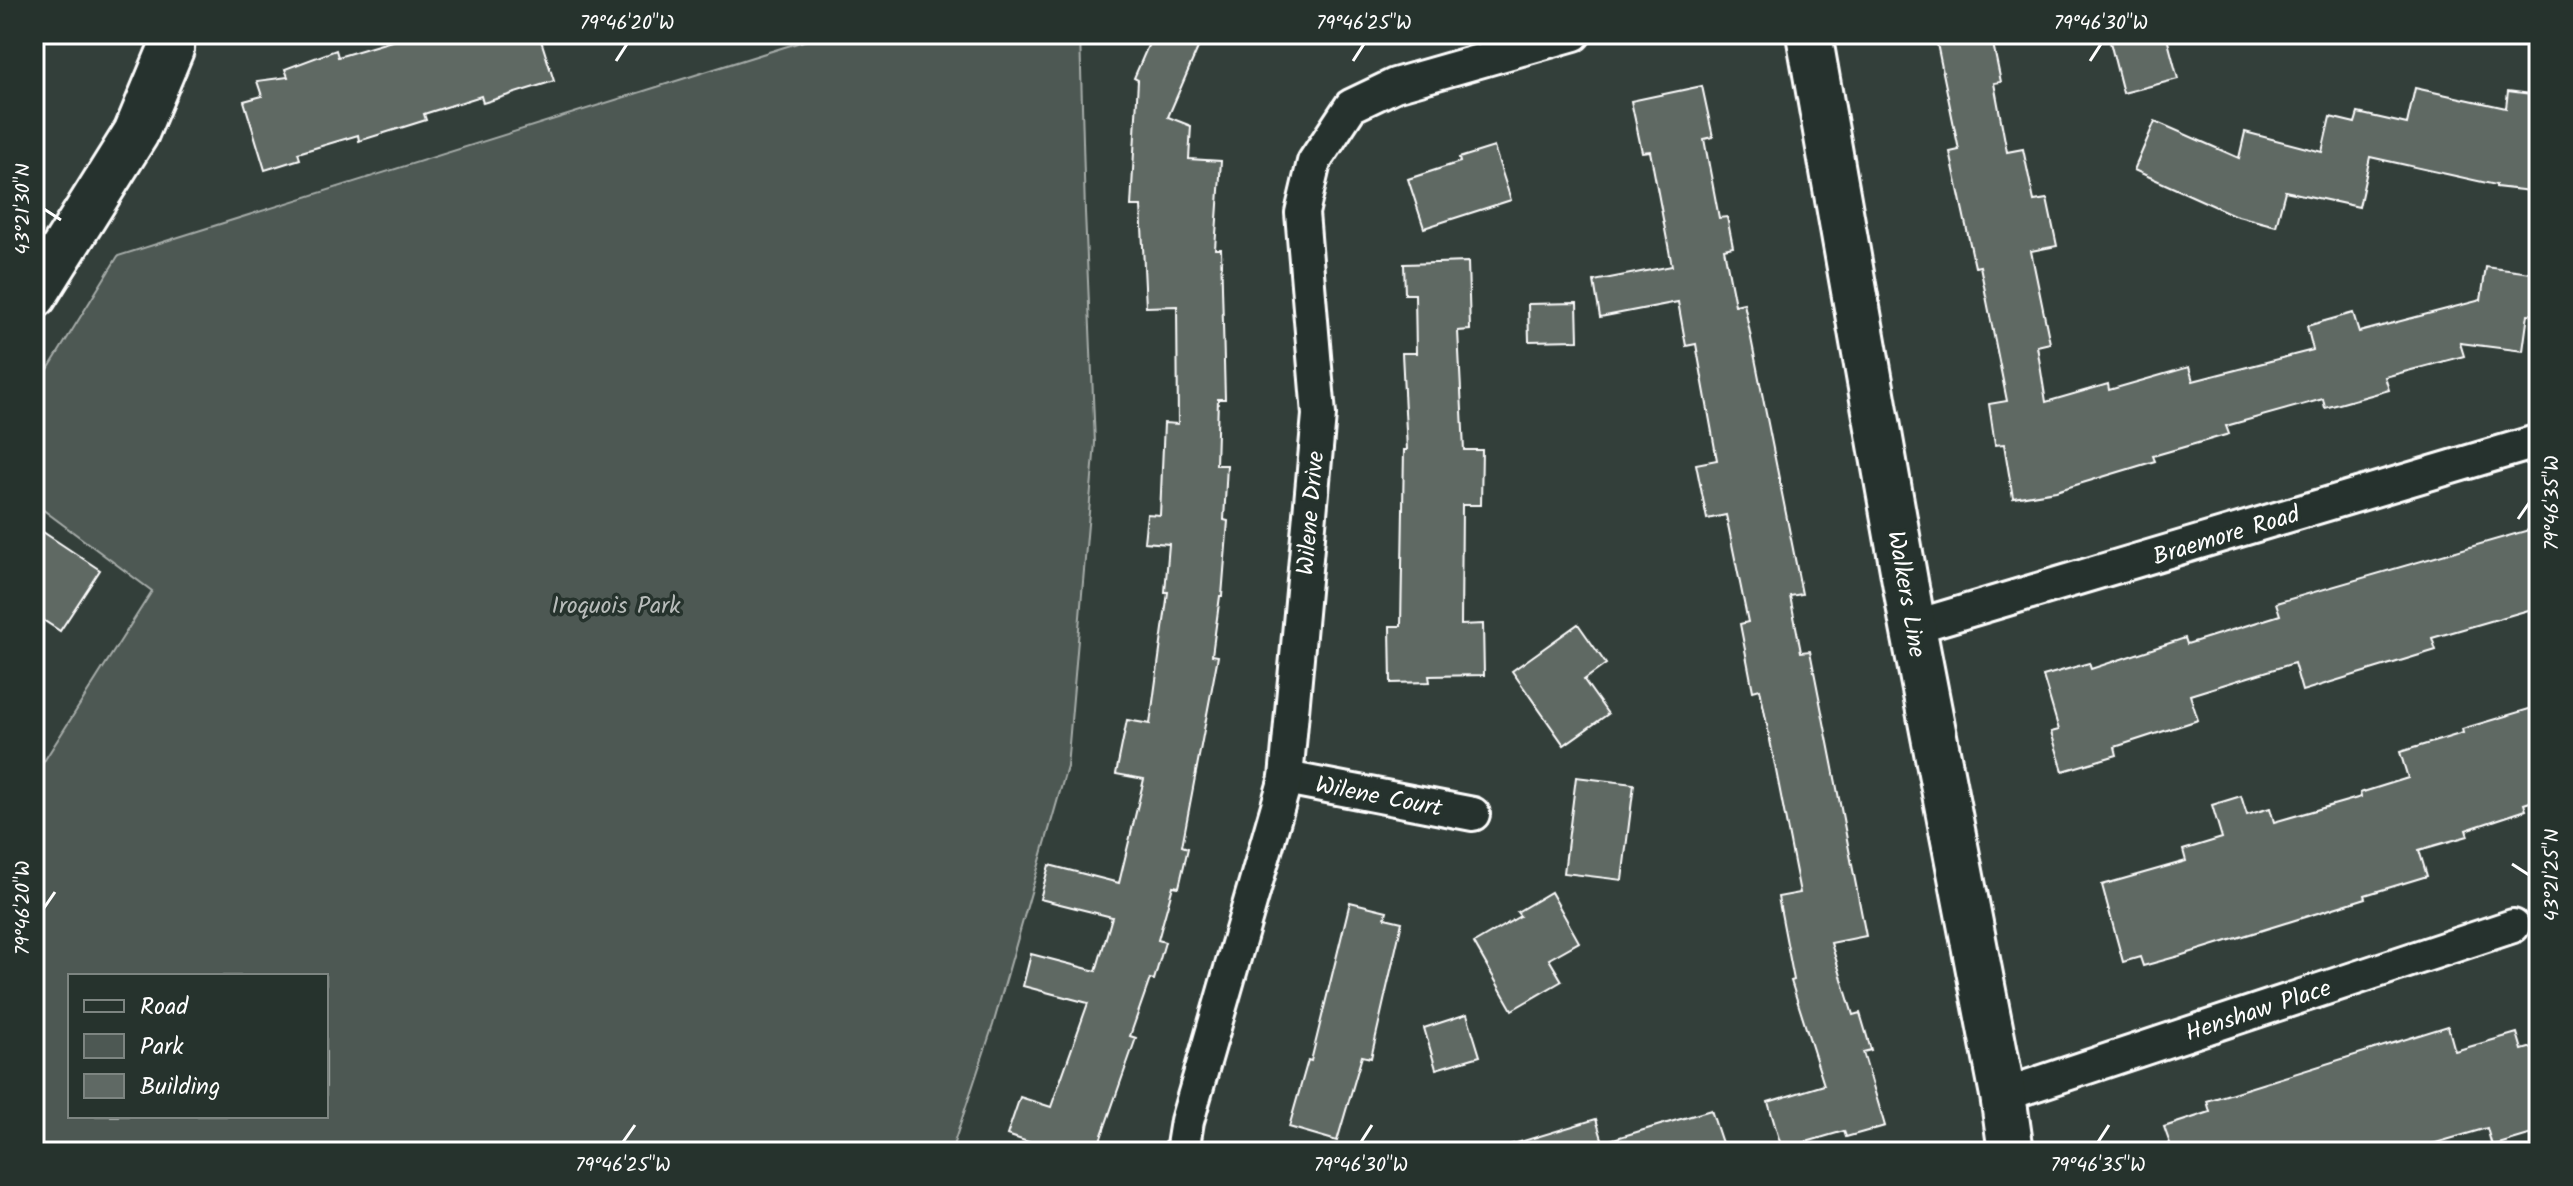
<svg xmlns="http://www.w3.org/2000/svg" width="2573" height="1186" font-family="Kalam,sans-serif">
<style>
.green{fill:#4d5853;stroke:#a6aca9;stroke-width:2;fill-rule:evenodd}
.building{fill:#5f6964;stroke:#fff;stroke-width:2}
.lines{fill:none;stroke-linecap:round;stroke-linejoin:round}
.street-casing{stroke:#fff;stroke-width:38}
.secondary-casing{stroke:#fff;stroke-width:50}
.street{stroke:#26332d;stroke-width:32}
.secondary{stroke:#26332d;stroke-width:44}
.ticks{fill:none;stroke:#fff;stroke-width:3}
.labels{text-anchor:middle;stroke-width:7;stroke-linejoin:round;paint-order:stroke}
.street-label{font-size:24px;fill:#fff;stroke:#26332d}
.park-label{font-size:24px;fill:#b8bcba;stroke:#26332d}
.neatline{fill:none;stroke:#fff;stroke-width:3}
.ticks-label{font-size:20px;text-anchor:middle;fill:#fff}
</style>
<rect width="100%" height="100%" fill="#333f3a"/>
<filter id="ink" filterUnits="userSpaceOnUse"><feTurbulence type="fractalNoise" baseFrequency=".0125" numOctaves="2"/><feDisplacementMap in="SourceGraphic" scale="16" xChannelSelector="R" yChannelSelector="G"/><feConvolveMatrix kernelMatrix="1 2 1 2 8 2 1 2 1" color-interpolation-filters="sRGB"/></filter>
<g filter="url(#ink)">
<!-- green -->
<path class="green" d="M 826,34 L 1080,34 L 1085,212 L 1095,443 L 1067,767 L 993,1025 L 951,1152 L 34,1152 L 34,777 L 152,591 L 34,503 L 34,392 L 118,256 ZM 70,976 L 326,976 L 326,1116 L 70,1116 Z"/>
<!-- building -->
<g class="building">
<polygon points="415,34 539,34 554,81 483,103 481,96 424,114 426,120 359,141 358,135 298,153 300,159 265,170 244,101 262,96 257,81 288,77 285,69 336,50 338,57"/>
<polygon points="1153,34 1204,34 1168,117 1191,126 1189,159 1221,161 1215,249 1221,249 1225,399 1218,399 1216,465 1227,465 1224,520 1228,521 1222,596 1220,596 1212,655 1218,656 1182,846 1188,848 1179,887 1173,886 1158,940 1165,942 1154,980 1150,979 1130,1036 1136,1038 1096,1152 1058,1152 1007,1135 1020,1097 1051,1107 1088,1003 1023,986 1031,954 1096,971 1112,917 1040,899 1049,865 1119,883 1144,779 1116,774 1127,720 1150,724 1168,592 1165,592 1169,544 1144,542 1147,514 1160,515 1164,423 1178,424 1177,306 1146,307 1141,206 1131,206 1138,80 1134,78"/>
<polygon points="1935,34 1991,34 2001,82 1994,83 2007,152 2023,149 2034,201 2047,199 2057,246 2031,251 2050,343 2037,346 2046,402 2108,384 2109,390 2189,367 2193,381 2313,350 2307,326 2353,313 2359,332 2481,300 2486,267 2539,274 2536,315 2528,314 2523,351 2460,343 2464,356 2385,377 2389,390 2325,408 2323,399 2226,426 2229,434 2153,456 2155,461 2056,491 2013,498 2004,444 1995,445 1989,404 2007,401 1980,266 1975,267 1950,152 1959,150"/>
<polygon points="2108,34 2166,34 2178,79 2123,93"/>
<polygon points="1702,86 1713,137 1704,139 1719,218 1727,217 1733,247 1724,249 1735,305 1744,303 1802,594 1790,596 1801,652 1810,651 1866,936 1831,943 1853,1015 1860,1013 1871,1050 1863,1052 1885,1126 1846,1137 1844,1131 1782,1149 1768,1102 1824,1085 1791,981 1794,980 1778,897 1800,893 1760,689 1753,691 1740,624 1748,622 1726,515 1707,519 1696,464 1717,460 1696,344 1686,346 1678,302 1600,317 1594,281 1672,266 1650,151 1642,152 1631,101"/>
<polygon points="2415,88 2506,108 2508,91 2539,95 2539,192 2496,187 2496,185 2370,157 2359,207 2285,191 2276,226 2234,215 2134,170 2155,121 2239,158 2245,132 2322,152 2330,117 2355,123 2358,113 2407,124"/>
<polygon points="1494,147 1511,200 1424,228 1408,179 1460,162 1459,158"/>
<polygon points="1468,262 1470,330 1458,331 1464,450 1482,450 1481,505 1462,505 1461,625 1483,624 1484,675 1429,676 1430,682 1391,683 1390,626 1401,626 1404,450 1407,450 1402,353 1416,353 1415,294 1405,294 1404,264"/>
<polygon points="1577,303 1578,340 1529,341 1528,304"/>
<polygon points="34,526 100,570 60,631 34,614"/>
<polygon points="2539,527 2539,607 2432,638 2436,650 2302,691 2294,663 2190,695 2198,720 2115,747 2117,755 2063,771 2051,732 2059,730 2043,676 2089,663 2091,669 2185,638 2187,644 2280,615 2276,603"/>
<polygon points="1578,624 1606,664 1584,680 1608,714 1564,745 1512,671"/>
<polygon points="2539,706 2539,799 2524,804 2526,810 2466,830 2468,836 2419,850 2427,876 2365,895 2366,898 2179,956 2143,966 2140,957 2123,962 2102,885 2186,861 2183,850 2222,838 2212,805 2241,796 2247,815 2270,808 2274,822 2361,797 2360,793 2408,778 2400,752 2463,733 2462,729"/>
<polygon points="1576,777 1634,784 1622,880 1564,873"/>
<polygon points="1551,892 1579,942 1549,959 1562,981 1512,1010 1474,943 1520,916 1517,912"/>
<polygon points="1350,902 1387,911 1385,918 1402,922 1371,1058 1362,1056 1337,1141 1289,1127 1308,1060 1311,1061"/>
<polygon points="1467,1014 1480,1056 1436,1069 1424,1028"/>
<polygon points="2448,1026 2455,1051 2517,1033 2522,1050 2539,1045 2539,1132 2492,1146 2487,1128 2405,1152 2173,1152 2164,1127 2210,1112 2207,1101"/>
<polygon points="1711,1110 1725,1152 1511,1152 1510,1145 1596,1119 1603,1142"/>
</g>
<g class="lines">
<!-- street casing -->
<g class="street-casing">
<g id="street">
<polyline points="1913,627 2539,441"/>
<polyline points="1286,778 1473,814"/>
<polyline points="2003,1095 2513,926"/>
<polyline points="1182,1152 1187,1121 1286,778 1319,415 1302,213 1314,162 1351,106 1395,85 1574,34"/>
</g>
</g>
<!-- secondary casing -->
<g class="secondary-casing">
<g id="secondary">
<polyline points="1809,34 1913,627 2003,1095 2011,1152"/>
<polyline points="34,296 136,133 171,49 172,34"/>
</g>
</g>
<!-- street -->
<use href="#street" class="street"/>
<!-- secondary -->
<use href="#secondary" class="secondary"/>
</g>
</g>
<!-- ticks -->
<path class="ticks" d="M 616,61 L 627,44M 1353,61 L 1364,44M 2090,61 L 2101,44M 44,209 L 61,220M 2518,519 L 2529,503M 2512,864 L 2529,875M 44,908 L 55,892M 623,1142 L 635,1125M 1361,1142 L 1372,1125M 2098,1142 L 2109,1125"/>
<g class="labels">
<!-- street labels -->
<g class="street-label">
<text transform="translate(1310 513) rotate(-85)" y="8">Wilene Drive</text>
<text transform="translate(2226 535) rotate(-17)" y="8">Braemore Road</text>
<text transform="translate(1907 594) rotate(80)" y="8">Walkers Line</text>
<text transform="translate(1379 796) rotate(11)" y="8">Wilene Court</text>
<text transform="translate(2258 1010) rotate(-18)" y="8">Henshaw Place</text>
</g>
<!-- park labels -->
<g class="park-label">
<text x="616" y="613">Iroquois Park</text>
</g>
</g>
<!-- margin -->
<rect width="2573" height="1186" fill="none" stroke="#26332d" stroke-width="88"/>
<!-- legend -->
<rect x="68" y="974" width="260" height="144" fill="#26332d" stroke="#7d8581" stroke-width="2"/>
<rect x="84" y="1000" width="40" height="12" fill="#26332d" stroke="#7d8581" stroke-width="2"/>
<text x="140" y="1014" font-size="24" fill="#ffffff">Road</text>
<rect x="84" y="1034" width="40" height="24" fill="#4d5853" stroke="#7d8581" stroke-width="2"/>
<text x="140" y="1054" font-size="24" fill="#ffffff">Park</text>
<rect x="84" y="1074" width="40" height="24" fill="#5f6964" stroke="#7d8581" stroke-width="2"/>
<text x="140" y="1094" font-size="24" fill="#ffffff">Building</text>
<rect x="44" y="44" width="2485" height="1098" class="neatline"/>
<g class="ticks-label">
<text x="627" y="29">79°46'20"W</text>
<text x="1364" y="29">79°46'25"W</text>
<text x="2101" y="29">79°46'30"W</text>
<text transform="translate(22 209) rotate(-90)" y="7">43°21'30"N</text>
<text transform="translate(2551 503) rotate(-90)" y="7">79°46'35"W</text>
<text transform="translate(2551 875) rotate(-90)" y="7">43°21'25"N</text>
<text transform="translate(22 908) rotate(-90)" y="7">79°46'20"W</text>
<text x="623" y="1171">79°46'25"W</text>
<text x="1361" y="1171">79°46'30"W</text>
<text x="2098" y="1171">79°46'35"W</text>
</g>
</svg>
